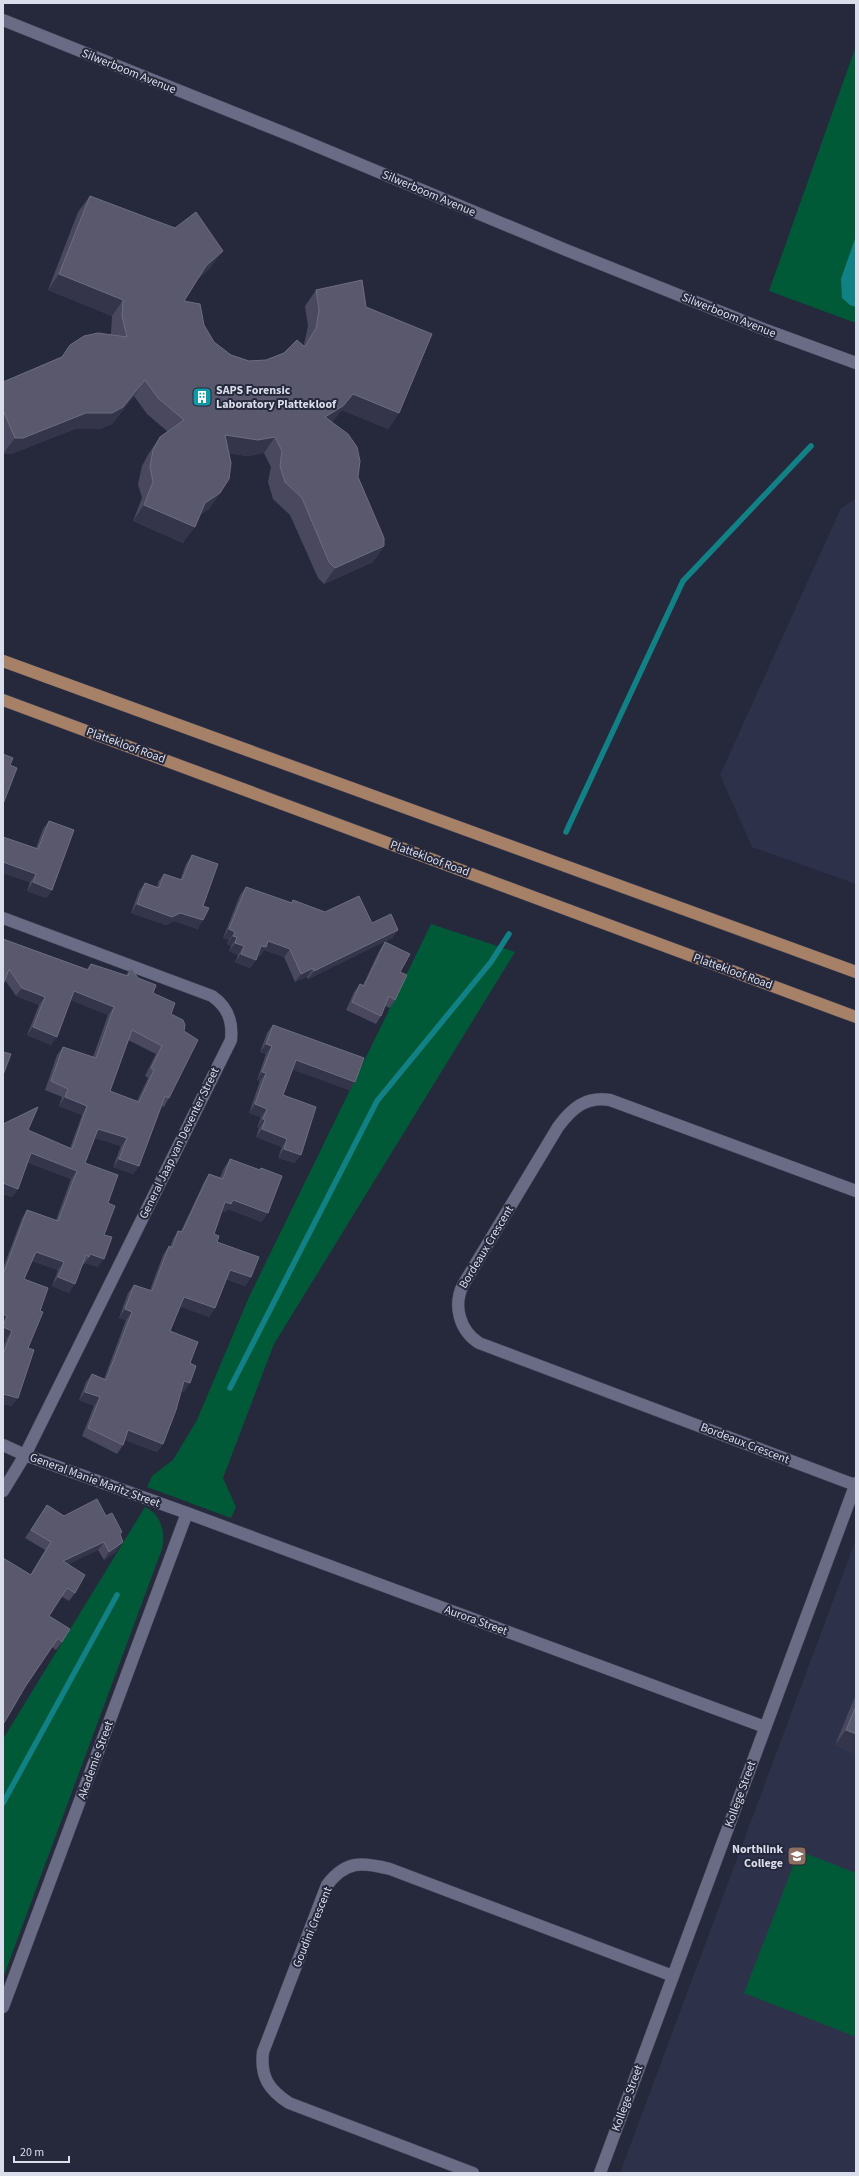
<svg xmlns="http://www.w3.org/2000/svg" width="859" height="2176" font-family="'Source Sans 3',sans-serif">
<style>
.built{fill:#2e314a}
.green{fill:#005a38}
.water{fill:#128186}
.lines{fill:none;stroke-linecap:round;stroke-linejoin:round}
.stream{stroke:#128186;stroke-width:5.5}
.minor-casing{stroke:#444556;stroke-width:13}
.major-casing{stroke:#444556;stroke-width:13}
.minor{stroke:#696c84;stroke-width:12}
.major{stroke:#a68067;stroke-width:12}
.wall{fill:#49485e;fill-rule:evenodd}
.shaded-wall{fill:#34354a}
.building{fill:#59586d;stroke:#6d6d80;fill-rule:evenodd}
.labels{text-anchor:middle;stroke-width:4;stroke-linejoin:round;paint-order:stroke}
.street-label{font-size:12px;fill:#daddea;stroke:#26283c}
.poi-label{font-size:12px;font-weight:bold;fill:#daddea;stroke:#26283c;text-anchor:start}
</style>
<rect width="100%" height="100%" fill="#26283c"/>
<!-- built -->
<g class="built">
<polygon points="856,499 856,884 752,847 720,775 841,508"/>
<polygon points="856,1539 856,2173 620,2173"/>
</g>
<!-- green -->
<g class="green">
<polygon points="856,46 856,323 769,291"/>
<polygon points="431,924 515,952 274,1344 223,1478 236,1507 231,1518 147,1487 152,1476 173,1460 197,1420 249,1297"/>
<path d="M 145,1507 C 161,1514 166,1533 162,1549 L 3,1978 L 3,1739 Z"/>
<polygon points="799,1851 856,1873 856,2037 744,1993"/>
</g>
<!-- water -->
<polygon class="water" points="856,236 856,307 850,305 842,298 841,279"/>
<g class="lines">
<!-- stream -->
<g class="stream">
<polyline points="566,832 683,581 811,446"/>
<polyline points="230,1388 377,1101 491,962 509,934"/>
<polyline points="3,1803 117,1595"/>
</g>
<!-- minor casing -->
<g class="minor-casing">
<g id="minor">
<polyline points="3,20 297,138 566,250 766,330 856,363"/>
<path d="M 3,918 L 212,996 C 228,1007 233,1021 231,1040 L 25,1455 L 3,1491"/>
<polyline points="3,1445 25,1455 187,1513 765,1727"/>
<path d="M 855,1485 L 479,1343 C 459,1330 453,1305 463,1285 L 558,1127 C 572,1108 586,1096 610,1100 L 856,1191"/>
<polyline points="3,2007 187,1513"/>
<path d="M 473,2173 L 289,2103 C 269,2090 260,2077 263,2052 L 327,1885 C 346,1860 362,1862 390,1869 L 673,1976"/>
<polyline points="600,2173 856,1483"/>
</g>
</g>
<!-- major casing -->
<g class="major-casing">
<g id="major">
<polyline points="3,661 856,972"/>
<polyline points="3,700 856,1017"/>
</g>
</g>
<!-- minor -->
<use href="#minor" class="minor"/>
<!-- major -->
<use href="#major" class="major"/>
</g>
<!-- wall -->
<g class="wall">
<polygon points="90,196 211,267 197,280 184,301 204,325 214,342 231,355 249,361 266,360 304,346 304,344 308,326 305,306 316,290 366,307 399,413 388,429 342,410 332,422 358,477 384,546 373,562 324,584 318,578 290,515 273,499 268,482 271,467 264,453 247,456 229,453 220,493 209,509 199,515 183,543 133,521 142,498 138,484 142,466 149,453 160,437 168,432 147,414 134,396 112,424 100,429 75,429 11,454 3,454 3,382 111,335 111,332 112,316 48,290 78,212"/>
<polygon points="49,821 52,890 46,898 27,891 30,882 3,873 3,837 36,848 43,829"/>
<polygon points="192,855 203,906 198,929 174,921 166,925 131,913 139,891 145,883 157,887 158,882 164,874 180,880 186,864"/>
<polygon points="246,887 291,903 293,900 325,912 398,930 392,938 308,979 307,977 295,982 284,957 264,950 260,956 258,955 256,960 250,968 235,962 238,955 229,951 231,946 227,944 229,940 223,938 240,895"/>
<path d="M 3,939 L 87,969 L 91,964 L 125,976 L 131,968 L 138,978 L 153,993 L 171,1014 L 184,1031 L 169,1098 L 164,1107 L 162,1106 L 139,1166 L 133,1174 L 113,1167 L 121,1146 L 95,1138 L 85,1163 L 108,1203 L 104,1235 L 98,1267 L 85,1263 L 83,1265 L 82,1265 L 69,1293 L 52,1286 L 58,1270 L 32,1261 L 24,1279 L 40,1311 L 28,1348 L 12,1406 L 3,1404 L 3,1348 L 6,1339 L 3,1338 L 3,1268 L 22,1218 L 27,1210 L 56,1220 L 71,1179 L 27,1162 L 18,1189 L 12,1197 L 3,1194 L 3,1124 L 28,1130 L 70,1148 L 82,1115 L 59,1106 L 62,1097 L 45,1090 L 57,1055 L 63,1047 L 93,1057 L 108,1015 L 71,1000 L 51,1045 L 27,1035 L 39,1005 L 16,996 L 5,980 ZM 128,1040 L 156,1054 L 145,1076 L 148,1078 L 137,1101 L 110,1091 Z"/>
<polygon points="385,942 400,972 395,1000 390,1008 385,1006 381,1016 376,1024 346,1010 354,992 360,984 363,985 379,951"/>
<polygon points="273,1025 355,1082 349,1090 292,1069 283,1095 295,1163 278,1158 282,1147 256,1137 259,1128 257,1128 261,1117 249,1113 260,1081 257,1080 266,1054 260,1052 267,1033"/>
<polygon points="230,1159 259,1170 261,1168 262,1222 228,1209 226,1212 222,1211 214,1234 217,1242 251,1277 245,1286 226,1279 215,1308 209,1317 180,1306 170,1331 190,1363 184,1392 181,1390 163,1444 157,1452 125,1440 123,1445 117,1454 82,1436 94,1406 79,1400 86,1382 92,1374 104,1379 126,1320 119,1318 128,1293 134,1285 150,1290 163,1255 169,1246 170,1247 173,1239 178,1231 181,1231 204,1182 209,1174 220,1178 224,1168"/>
<polygon points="47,1505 64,1516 106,1516 120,1535 117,1551 104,1560 98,1550 68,1564 75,1593 69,1601 61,1596 49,1616 62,1642 56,1650 52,1647 25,1687 3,1725 3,1558 30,1575 45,1550 25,1538"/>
<polygon points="856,1697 856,1754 835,1745 854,1699"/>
</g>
<!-- shaded-wall -->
<g class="shaded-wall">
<polygon points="223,251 211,267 195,282 206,266"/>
<polygon points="59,274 123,300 112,316 48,290"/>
<polygon points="145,380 134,396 112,424 100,429 75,429 11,454 3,454 15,438"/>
<polygon points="353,394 399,413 388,429 342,410 332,422 325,417"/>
<polygon points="225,435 275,437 264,453 247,456 214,451"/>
<polygon points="220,493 209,509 194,519 205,503"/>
<polygon points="144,505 195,527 183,543 133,521"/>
<polygon points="384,546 373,562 324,584 335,568"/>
<polygon points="3,862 36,874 30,882 3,873"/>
<polygon points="33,882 52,890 46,898 27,891"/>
<polygon points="137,904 180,913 203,920 198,929 174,921 166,925 131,913"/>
<polygon points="229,929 235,932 229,940 223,938"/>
<polygon points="398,930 392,938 308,979 314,971"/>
<polygon points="233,936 237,937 231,946 227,944"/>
<polygon points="268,941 290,949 284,957 264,950 260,956 255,954 261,946"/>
<polygon points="235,943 244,946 238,955 229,951"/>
<polygon points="241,954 256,960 250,968 235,962"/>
<polygon points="313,968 307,977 295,982 301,974"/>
<polygon points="22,988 45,997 39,1005 16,996"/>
<polygon points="74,991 114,1007 108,1015 68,999"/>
<polygon points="33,1027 57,1037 51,1045 27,1035"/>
<polygon points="266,1044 272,1046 266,1054 260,1052"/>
<polygon points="296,1060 355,1082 349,1090 290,1069"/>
<polygon points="262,1072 266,1073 260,1081 257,1080"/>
<polygon points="65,1097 87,1106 82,1115 59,1106"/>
<polygon points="255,1104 267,1109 261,1117 249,1113"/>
<polygon points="263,1119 265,1120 259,1128 257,1128"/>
<polygon points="98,1129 127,1138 121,1146 92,1137"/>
<polygon points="262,1129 287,1139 282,1147 256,1137"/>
<polygon points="284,1149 301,1155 295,1163 278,1158"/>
<polygon points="31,1153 77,1171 71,1179 25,1161"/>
<polygon points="119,1159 139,1166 133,1174 113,1167"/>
<polygon points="3,1183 18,1189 12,1197 3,1194"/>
<polygon points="233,1200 268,1213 262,1222 228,1209 226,1212 219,1210 225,1202"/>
<polygon points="36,1252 64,1262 58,1270 30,1260"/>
<polygon points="90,1254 104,1259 98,1267 85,1263 89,1257"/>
<polygon points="230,1270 251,1277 245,1286 224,1278"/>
<polygon points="58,1277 75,1284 69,1293 52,1286"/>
<polygon points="184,1297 215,1308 209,1317 178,1306"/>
<polygon points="125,1309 132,1312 126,1320 119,1318"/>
<polygon points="3,1314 7,1316 3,1322"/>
<polygon points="3,1327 12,1331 6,1339 3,1338"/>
<polygon points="184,1381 190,1383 184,1392 178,1389"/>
<polygon points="85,1392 100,1397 94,1406 79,1400"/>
<polygon points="3,1394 18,1398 12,1406 3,1404"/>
<polygon points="128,1430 163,1444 157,1452 122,1439"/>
<polygon points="104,1542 98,1550 57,1570 63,1561"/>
<polygon points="123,1542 117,1551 104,1560 109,1552"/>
<polygon points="846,1730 856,1734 856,1754 835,1745"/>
</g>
<!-- building -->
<g class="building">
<polygon points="90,196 175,228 196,212 223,251 206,266 184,301 200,304 204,325 214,342 231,355 249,361 266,360 284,353 297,340 305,347 316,328 319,310 316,290 362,280 366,307 432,334 399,413 353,394 343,406 325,417 348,434 357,447 360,461 358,477 384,538 384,546 335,568 329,562 302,498 285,482 280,466 282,451 275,437 258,440 225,435 231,463 229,479 220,493 205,503 195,527 144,505 153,482 150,467 153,450 160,437 184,420 158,398 145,380 123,407 112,413 86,413 23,438 15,438 3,410 3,382 62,357 70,345 84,336 98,333 127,337 122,316 123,300 59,274"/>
<polygon points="3,754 13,758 10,765 17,768 3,804"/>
<polygon points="49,821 74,830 52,890 33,882 36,874 3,862 3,837 38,849"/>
<polygon points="192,855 218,864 203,906 209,908 203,920 180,913 172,917 137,904 145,883 159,888 164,874 182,880"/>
<polygon points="246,887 292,903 293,900 325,912 359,896 372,923 391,914 398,930 314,971 313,968 301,974 290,949 268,941 266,947 261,946 256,960 241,954 244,946 235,943 237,937 233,936 235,932 229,929"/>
<path d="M 3,939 L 88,970 L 91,964 L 128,976 L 131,968 L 138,978 L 156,985 L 153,993 L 175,1003 L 171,1014 L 183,1020 L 185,1025 L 184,1031 L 198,1040 L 169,1098 L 165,1096 L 139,1166 L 119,1159 L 127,1138 L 98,1129 L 85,1163 L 118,1175 L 108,1203 L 115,1206 L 104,1235 L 112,1237 L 104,1259 L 90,1254 L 89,1257 L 86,1255 L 75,1284 L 58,1277 L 64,1262 L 36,1252 L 24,1279 L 48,1288 L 40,1311 L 43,1312 L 28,1348 L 34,1350 L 18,1398 L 3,1394 L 3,1355 L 12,1331 L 3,1327 L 7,1316 L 3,1314 L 3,1302 L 4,1300 L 3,1300 L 3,1272 L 4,1272 L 27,1210 L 58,1221 L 77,1171 L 31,1153 L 18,1189 L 3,1183 L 3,1124 L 38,1107 L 28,1130 L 72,1149 L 87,1106 L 65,1097 L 68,1089 L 51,1081 L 63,1047 L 96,1058 L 114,1007 L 74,991 L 57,1037 L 33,1027 L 45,997 L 22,988 L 9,969 L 3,985 ZM 132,1030 L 162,1046 L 151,1068 L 154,1070 L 139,1102 L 110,1091 Z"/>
<polygon points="385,942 410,954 400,972 407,975 395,1000 389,996 381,1016 352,1002 360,984 364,986"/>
<polygon points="273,1025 364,1058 355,1082 296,1060 283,1095 316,1107 301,1155 284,1149 287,1139 262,1129 265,1120 263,1119 267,1109 255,1104 266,1073 262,1072 272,1046 266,1044"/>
<polygon points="3,1052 11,1054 3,1075"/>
<polygon points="230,1159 260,1170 261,1168 282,1176 268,1213 233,1200 231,1204 225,1202 214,1234 219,1236 217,1242 259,1257 251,1277 230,1270 215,1308 184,1297 170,1331 198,1342 190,1363 196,1366 190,1383 184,1381 176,1410 163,1444 128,1430 123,1445 88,1428 100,1397 85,1392 92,1374 106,1380 132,1312 125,1309 134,1285 152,1291 169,1246 172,1248 178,1231 182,1232 209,1174 223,1179"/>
<polygon points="97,1499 106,1516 112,1513 122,1532 120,1534 123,1542 109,1552 104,1542 63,1561 85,1575 75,1593 67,1588 49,1616 70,1629 62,1642 58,1638 25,1687 4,1723 3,1722 3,1558 31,1575 51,1542 31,1530 47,1505 64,1516"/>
<polygon points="856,1706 856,1734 846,1730"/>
</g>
<!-- icons -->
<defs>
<g id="building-square" transform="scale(1)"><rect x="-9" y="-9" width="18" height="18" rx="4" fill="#0f9aa8" stroke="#26283c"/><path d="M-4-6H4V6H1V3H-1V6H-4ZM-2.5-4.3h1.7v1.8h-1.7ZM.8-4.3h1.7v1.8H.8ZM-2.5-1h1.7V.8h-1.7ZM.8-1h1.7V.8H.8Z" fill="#fff"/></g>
<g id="university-square" transform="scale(1)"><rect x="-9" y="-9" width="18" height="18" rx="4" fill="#8d6e63" stroke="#26283c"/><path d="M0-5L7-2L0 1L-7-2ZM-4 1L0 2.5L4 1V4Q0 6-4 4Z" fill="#fff"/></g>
</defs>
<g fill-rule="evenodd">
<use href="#building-square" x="202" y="397"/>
<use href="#university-square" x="797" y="1856"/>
</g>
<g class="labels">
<!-- street labels -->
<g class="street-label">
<text transform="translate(129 71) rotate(22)" y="4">Silwerboom Avenue</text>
<text transform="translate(429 193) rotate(23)" y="4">Silwerboom Avenue</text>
<text transform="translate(729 315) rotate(22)" y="4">Silwerboom Avenue</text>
<text transform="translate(126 745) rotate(20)" y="4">Plattekloof Road</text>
<text transform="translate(430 858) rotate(20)" y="4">Plattekloof Road</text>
<text transform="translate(733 971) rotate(20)" y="4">Plattekloof Road</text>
<text transform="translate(179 1143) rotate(-64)" y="4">General Jaap van Deventer Street</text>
<text transform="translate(486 1247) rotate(-59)" y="4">Bordeaux Crescent</text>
<text transform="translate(745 1443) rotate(21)" y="4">Bordeaux Crescent</text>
<text transform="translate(95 1480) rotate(20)" y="4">General Manie Maritz Street</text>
<text transform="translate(476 1620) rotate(20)" y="4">Aurora Street</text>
<text transform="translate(95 1760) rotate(-70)" y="4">Akademie Street</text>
<text transform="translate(740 1794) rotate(-70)" y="4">Kollege Street</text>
<text transform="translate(312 1927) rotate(-68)" y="4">Goudini Crescent</text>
<text transform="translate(627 2098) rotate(-70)" y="4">Kollege Street</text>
</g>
<!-- poi labels -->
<g class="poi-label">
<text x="216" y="394">SAPS Forensic<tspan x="216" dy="14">Laboratory Plattekloof</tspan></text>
<text x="783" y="1853" text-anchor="end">Northlink<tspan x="783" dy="14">College</tspan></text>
</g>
</g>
<!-- border -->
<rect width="859" height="2176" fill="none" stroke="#daddea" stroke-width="8"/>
<!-- scale -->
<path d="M14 2156v6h55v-6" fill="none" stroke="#daddea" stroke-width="2"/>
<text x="20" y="2156" font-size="12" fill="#daddea" stroke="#26283c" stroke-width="3" paint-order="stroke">20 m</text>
</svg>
